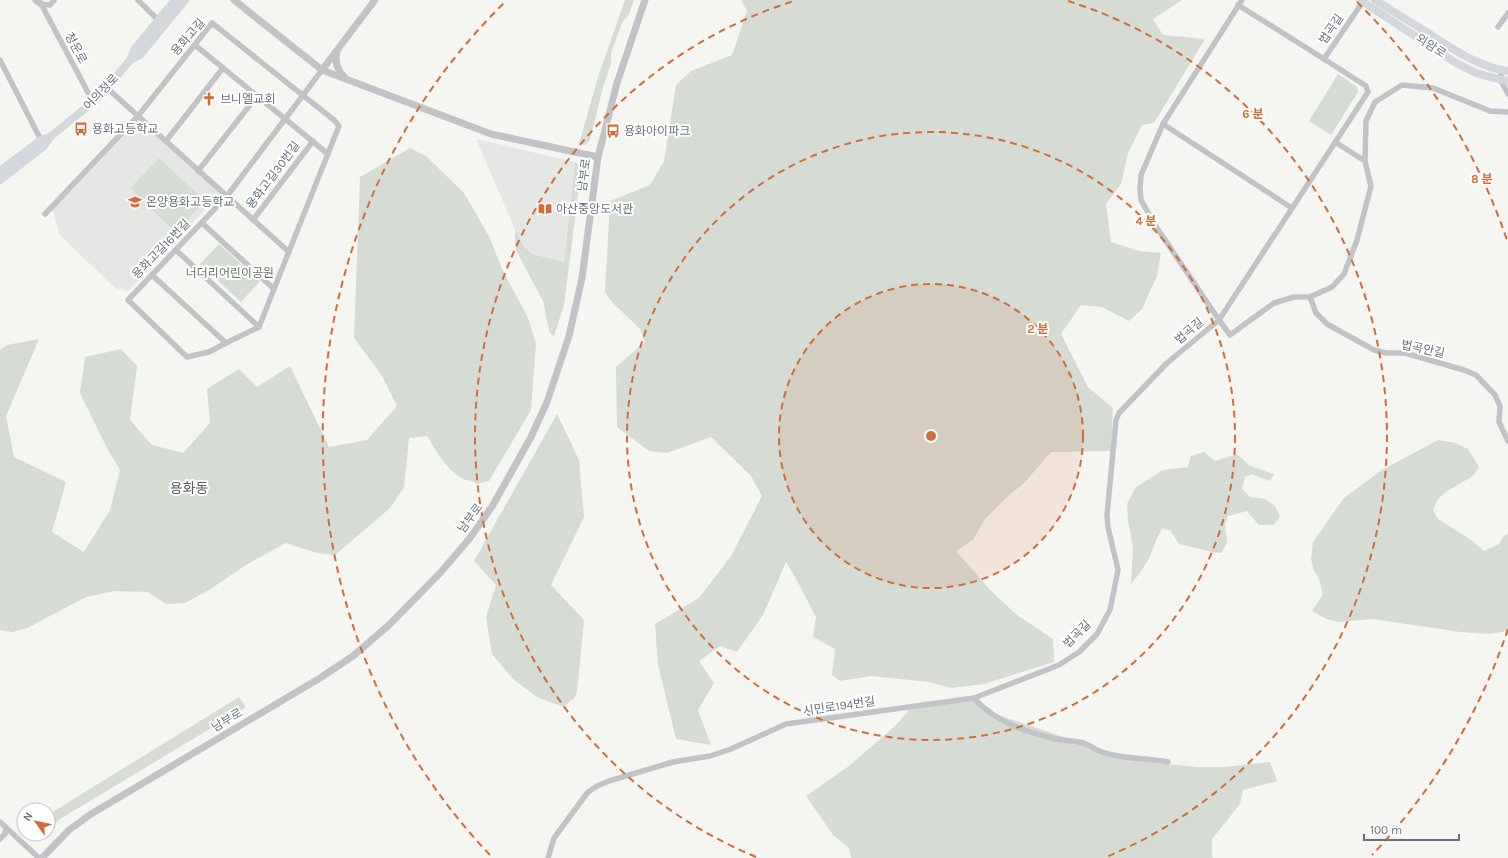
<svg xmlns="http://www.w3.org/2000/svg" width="1508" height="858" font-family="Karla,'Noto Sans KR',sans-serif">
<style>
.built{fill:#e5e7e5}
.green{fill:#d6dbd3}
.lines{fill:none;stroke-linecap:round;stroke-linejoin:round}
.minor{stroke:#c1c3c6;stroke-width:5.5}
.tertiary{stroke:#c1c3c6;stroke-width:7}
.secondary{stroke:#d4d7db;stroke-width:8}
.ring{fill:none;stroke:#cf6c38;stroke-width:2;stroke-dasharray:7 5}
.labels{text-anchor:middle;stroke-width:4;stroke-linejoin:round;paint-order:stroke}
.street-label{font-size:12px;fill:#67727f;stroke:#fff}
.poi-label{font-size:12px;fill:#67727f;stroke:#fff;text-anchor:start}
.park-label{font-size:12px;fill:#677765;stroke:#fff}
.quarter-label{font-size:14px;fill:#545c65;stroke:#fff}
.centre{fill:#cf6c38;stroke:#fff;stroke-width:2}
.ring-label{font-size:12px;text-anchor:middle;font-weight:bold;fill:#cf6c38;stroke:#fff;stroke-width:4;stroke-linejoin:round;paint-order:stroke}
</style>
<rect width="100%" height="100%" fill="#f5f5f2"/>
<!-- built -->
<g class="built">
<polygon points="139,120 219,191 219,195 128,291 115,288 60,235 52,209 134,122"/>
<polygon points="476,139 575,162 564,262 532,254 523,245 515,229"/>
</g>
<!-- green -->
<g class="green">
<polygon points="625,0 634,0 629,14 622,23 611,53 611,64 603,87 590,140 585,145 579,144 599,74"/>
<polygon points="741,0 1182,0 1153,19 1163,35 1205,39 1154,123 1142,125 1128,153 1121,184 1106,204 1111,242 1139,251 1161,253 1157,276 1142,309 1129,321 1102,307 1081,305 1061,334 1088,387 1113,408 1111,451 1051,452 1025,482 1007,497 985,519 973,540 956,551 992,592 1017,615 1053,639 1054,662 984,684 951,688 929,682 871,676 840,681 832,675 835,649 813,637 816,617 795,577 786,562 763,615 737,652 720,646 699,661 714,683 698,710 711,745 676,739 658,665 655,624 699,598 731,556 762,496 751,476 711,437 667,453 649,451 617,427 616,367 645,342 640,329 613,303 605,293 610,201 650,185 664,161 676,85 691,71 732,55 747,11"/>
<polygon points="1338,74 1357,87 1358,92 1331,135 1309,121"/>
<path d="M 410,148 L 426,156 L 464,193 L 490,238 L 502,269 L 528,318 L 536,343 L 531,410 L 489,481 L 477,484 C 472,480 465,481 460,477 C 445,468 436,450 427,436 L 409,438 L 404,488 L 389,509 L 335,555 L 317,553 L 286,543 L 246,565 L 209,590 L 185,603 L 166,604 L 148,592 L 115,591 L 86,597 L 27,628 L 12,632 L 0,630 L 0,350 L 7,345 L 39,339 L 6,416 L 14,457 L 66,482 L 52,532 L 84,552 L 110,510 L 120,470 L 107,448 L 80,393 L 85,357 L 121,349 L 137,366 L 130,420 L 152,445 L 183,453 L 210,423 L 207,389 L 239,369 L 257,387 L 290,366 L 329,447 L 367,440 L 397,406 L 381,374 L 354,338 L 360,177 Z"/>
<polygon points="159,158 205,201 175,233 132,189 132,186"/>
<polygon points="575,162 578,165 581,171 564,305 554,336 550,333 546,318 544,303 517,252 515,245 515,229 523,245 532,254 564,262"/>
<polygon points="219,244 260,281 241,302 200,264"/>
<polygon points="557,414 579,460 584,517 551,585 584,620 577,692 574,698 563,707 537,697 513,679 492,654 486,617 496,585 474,561"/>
<polygon points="1438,440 1455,443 1468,449 1479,467 1473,476 1447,491 1438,499 1433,510 1438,519 1471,540 1484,551 1499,544 1504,536 1508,534 1508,631 1489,634 1460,632 1373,619 1339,622 1326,619 1312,611 1323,594 1319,579 1313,568 1311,559 1313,542 1344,498 1382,470"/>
<path d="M 1204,452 L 1215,461 L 1237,454 L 1250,466 L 1274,474 L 1270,481 L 1251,474 L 1245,477 L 1242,489 L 1250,497 L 1265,499 L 1275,506 L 1280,517 L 1273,525 L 1259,525 L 1247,511 L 1228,516 L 1225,525 L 1227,543 L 1221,553 L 1212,552 L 1179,544 L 1170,530 L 1162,529 C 1156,538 1154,548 1149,558 C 1144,568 1138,575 1131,584 L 1133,548 L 1128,521 L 1127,504 L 1136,487 L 1163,470 L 1188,467 L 1191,456 Z"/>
<polygon points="239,697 246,707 60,819 48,831 48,816 51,813"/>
<polygon points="970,698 995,714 1123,757 1155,763 1198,767 1224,767 1270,762 1277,781 1243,790 1240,804 1212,839 1212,856 1213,858 851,858 849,848 833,835 806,796 849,766 895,726 909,710 944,701"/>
</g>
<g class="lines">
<!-- minor -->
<g class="minor">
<polyline points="35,0 40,4 50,5 54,0"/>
<polyline points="39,0 93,102"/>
<polyline points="138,0 158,20"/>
<polyline points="1242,0 1163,124 1141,175 1140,189 1141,200 1155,225 1219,320 1368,92 1366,86 1324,59 1364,0"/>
<polyline points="1238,5 1324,59"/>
<polyline points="1498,27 1508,13"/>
<polyline points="195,45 328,154"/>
<polyline points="0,60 41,140"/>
<polyline points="1502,70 1500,79 1508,94"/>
<polyline points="107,88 289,252"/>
<polyline points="1163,124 1292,208"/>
<polyline points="166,141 223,68"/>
<polyline points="1365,161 1366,121 1375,102 1402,85 1433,88 1490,111 1508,112"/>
<polyline points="198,171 257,96"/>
<polyline points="45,214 138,116 212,23 334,120 339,126 274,289"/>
<polyline points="253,220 313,141"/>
<polyline points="202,223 274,289 259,327 226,343"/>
<polyline points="176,250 259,327"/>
<polyline points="152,275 226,343 209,352 187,357 128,300 227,196 322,70"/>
<polyline points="1310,297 1316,313 1327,324 1374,350 1386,353 1405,353 1464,370 1476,375 1495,395 1500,406 1499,422 1508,441"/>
<path d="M 974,698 C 993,720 1025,732 1052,738 C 1062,741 1073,740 1083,743 C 1090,745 1097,751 1105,753 C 1125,759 1147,758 1168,762"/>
<polyline points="0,822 39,858"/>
<polyline points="0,839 5,834 6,828"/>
<polyline points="548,858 554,838 588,792 597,786 609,781 673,762 710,756 731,749 786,724 974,698 1059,665 1079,652 1097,634 1110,610 1118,570 1108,527 1107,515 1116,420 1119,413 1167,363 1219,320 1230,335 1274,303 1294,297 1310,297 1332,287 1344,274 1357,240 1371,186 1365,161 1335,142"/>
</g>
<!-- tertiary -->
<g class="tertiary">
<polyline points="234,0 322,70 491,134 598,157"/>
<path d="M 337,51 C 334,62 337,70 345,78"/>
<polyline points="322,70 375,0"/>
<polyline points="42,858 69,830 91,814 320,678 353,656 389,625 441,572 470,538 493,505 531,437 547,402 569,336 582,278 598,157 617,83 645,0"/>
</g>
<!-- secondary -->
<g class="secondary">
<polyline points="1360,0 1456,63 1476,73 1490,77 1508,81"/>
<path d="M 1375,0 C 1392,11 1410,22 1428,33 C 1453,49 1478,67 1508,71"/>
<polyline points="131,59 140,55 185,0"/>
<polyline points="0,171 41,140 50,137"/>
<polyline points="0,180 44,146 50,137 93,102 107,88 131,59 134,50 175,0"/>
</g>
</g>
<!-- distance rings -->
<circle cx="931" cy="436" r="152" fill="#cf6c38" fill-opacity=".12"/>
<g class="ring">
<circle cx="931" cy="436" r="152"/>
<circle cx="931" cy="436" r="304"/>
<path d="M756 857A456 456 0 0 1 794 1M1068 1A456 456 0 0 1 1106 857"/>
<path d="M1508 629A608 608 0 0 1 1372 855M490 855A608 608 0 0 1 505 2M1357 2A608 608 0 0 1 1508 243"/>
</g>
<!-- icons -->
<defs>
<g id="church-bare" transform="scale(1.08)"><path d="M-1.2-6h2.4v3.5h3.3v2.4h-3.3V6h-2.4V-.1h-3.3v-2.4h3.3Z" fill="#cf6c38" stroke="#fff" stroke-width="2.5" paint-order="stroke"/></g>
<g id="bus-bare" transform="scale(1.08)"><path d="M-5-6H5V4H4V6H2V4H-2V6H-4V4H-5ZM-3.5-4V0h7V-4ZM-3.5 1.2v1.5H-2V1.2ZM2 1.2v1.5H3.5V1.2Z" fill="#cf6c38" stroke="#fff" stroke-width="2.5" paint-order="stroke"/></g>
<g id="school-bare" transform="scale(1.08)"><path d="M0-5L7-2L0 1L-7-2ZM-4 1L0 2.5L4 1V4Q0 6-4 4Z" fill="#cf6c38" stroke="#fff" stroke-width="2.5" paint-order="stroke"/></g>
<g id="library-bare" transform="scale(1.08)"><path d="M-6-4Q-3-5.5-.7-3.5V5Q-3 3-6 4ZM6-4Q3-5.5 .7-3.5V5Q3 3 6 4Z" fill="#cf6c38" stroke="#fff" stroke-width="2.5" paint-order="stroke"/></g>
</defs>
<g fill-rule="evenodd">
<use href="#church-bare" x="209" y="99"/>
<use href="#bus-bare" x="81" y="129"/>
<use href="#bus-bare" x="613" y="131"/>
<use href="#school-bare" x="135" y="202"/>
<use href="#library-bare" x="545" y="209"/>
</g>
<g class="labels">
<!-- street labels -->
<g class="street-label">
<text transform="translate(1331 29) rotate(-56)" y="4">법곡길</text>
<text transform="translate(188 37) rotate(-49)" y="4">용화고길</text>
<text transform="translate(1431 46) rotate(33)" y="4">외암로</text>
<text transform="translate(76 48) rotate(62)" y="4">청운로</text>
<text transform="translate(101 92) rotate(-46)" y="4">어의정로</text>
<text transform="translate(273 175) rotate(-53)" y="4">용화고길30번길</text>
<text transform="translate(584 175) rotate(-82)" y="4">남부로</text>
<text transform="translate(161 249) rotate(-46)" y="4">용화고길16번길</text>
<text transform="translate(1189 331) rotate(-40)" y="4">법곡길</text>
<text transform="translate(1423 349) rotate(12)" y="4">법곡안길</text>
<text transform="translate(470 518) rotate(-54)" y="4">남부로</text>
<text transform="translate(1077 634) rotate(-45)" y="4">법곡길</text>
<text transform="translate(839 706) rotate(-8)" y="4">시민로194번길</text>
<text transform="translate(227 720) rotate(-31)" y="4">남부로</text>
</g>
<!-- poi labels -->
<g class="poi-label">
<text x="220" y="103">브니엘교회</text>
<text x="92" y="133">용화고등학교</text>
<text x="624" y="135">용화아이파크</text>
<text x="146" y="206">온양용화고등학교</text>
<text x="556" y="213">아산중앙도서관</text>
</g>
<!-- park labels -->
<g class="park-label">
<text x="230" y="277">너더리어린이공원</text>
</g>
<!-- quarter labels -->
<g class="quarter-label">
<text x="189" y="493">용화동</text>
</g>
</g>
<circle cx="931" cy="436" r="6" class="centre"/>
<g class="ring-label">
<text x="1253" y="118">6 분</text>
<text x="1482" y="183">8 분</text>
<text x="1146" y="225">4 분</text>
<text x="1038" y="333">2 분</text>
</g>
<!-- north arrow -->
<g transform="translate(36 822) rotate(303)"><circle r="19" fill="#ffffff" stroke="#c2c7cc"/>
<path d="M0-3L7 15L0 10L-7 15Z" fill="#cf6c38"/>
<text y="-6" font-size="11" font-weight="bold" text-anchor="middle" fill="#67727f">N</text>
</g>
<!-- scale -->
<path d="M1364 834v6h95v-6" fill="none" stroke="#67727f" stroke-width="2"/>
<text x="1370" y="834" font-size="12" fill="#67727f" stroke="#ffffff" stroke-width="3" paint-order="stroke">100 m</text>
</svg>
